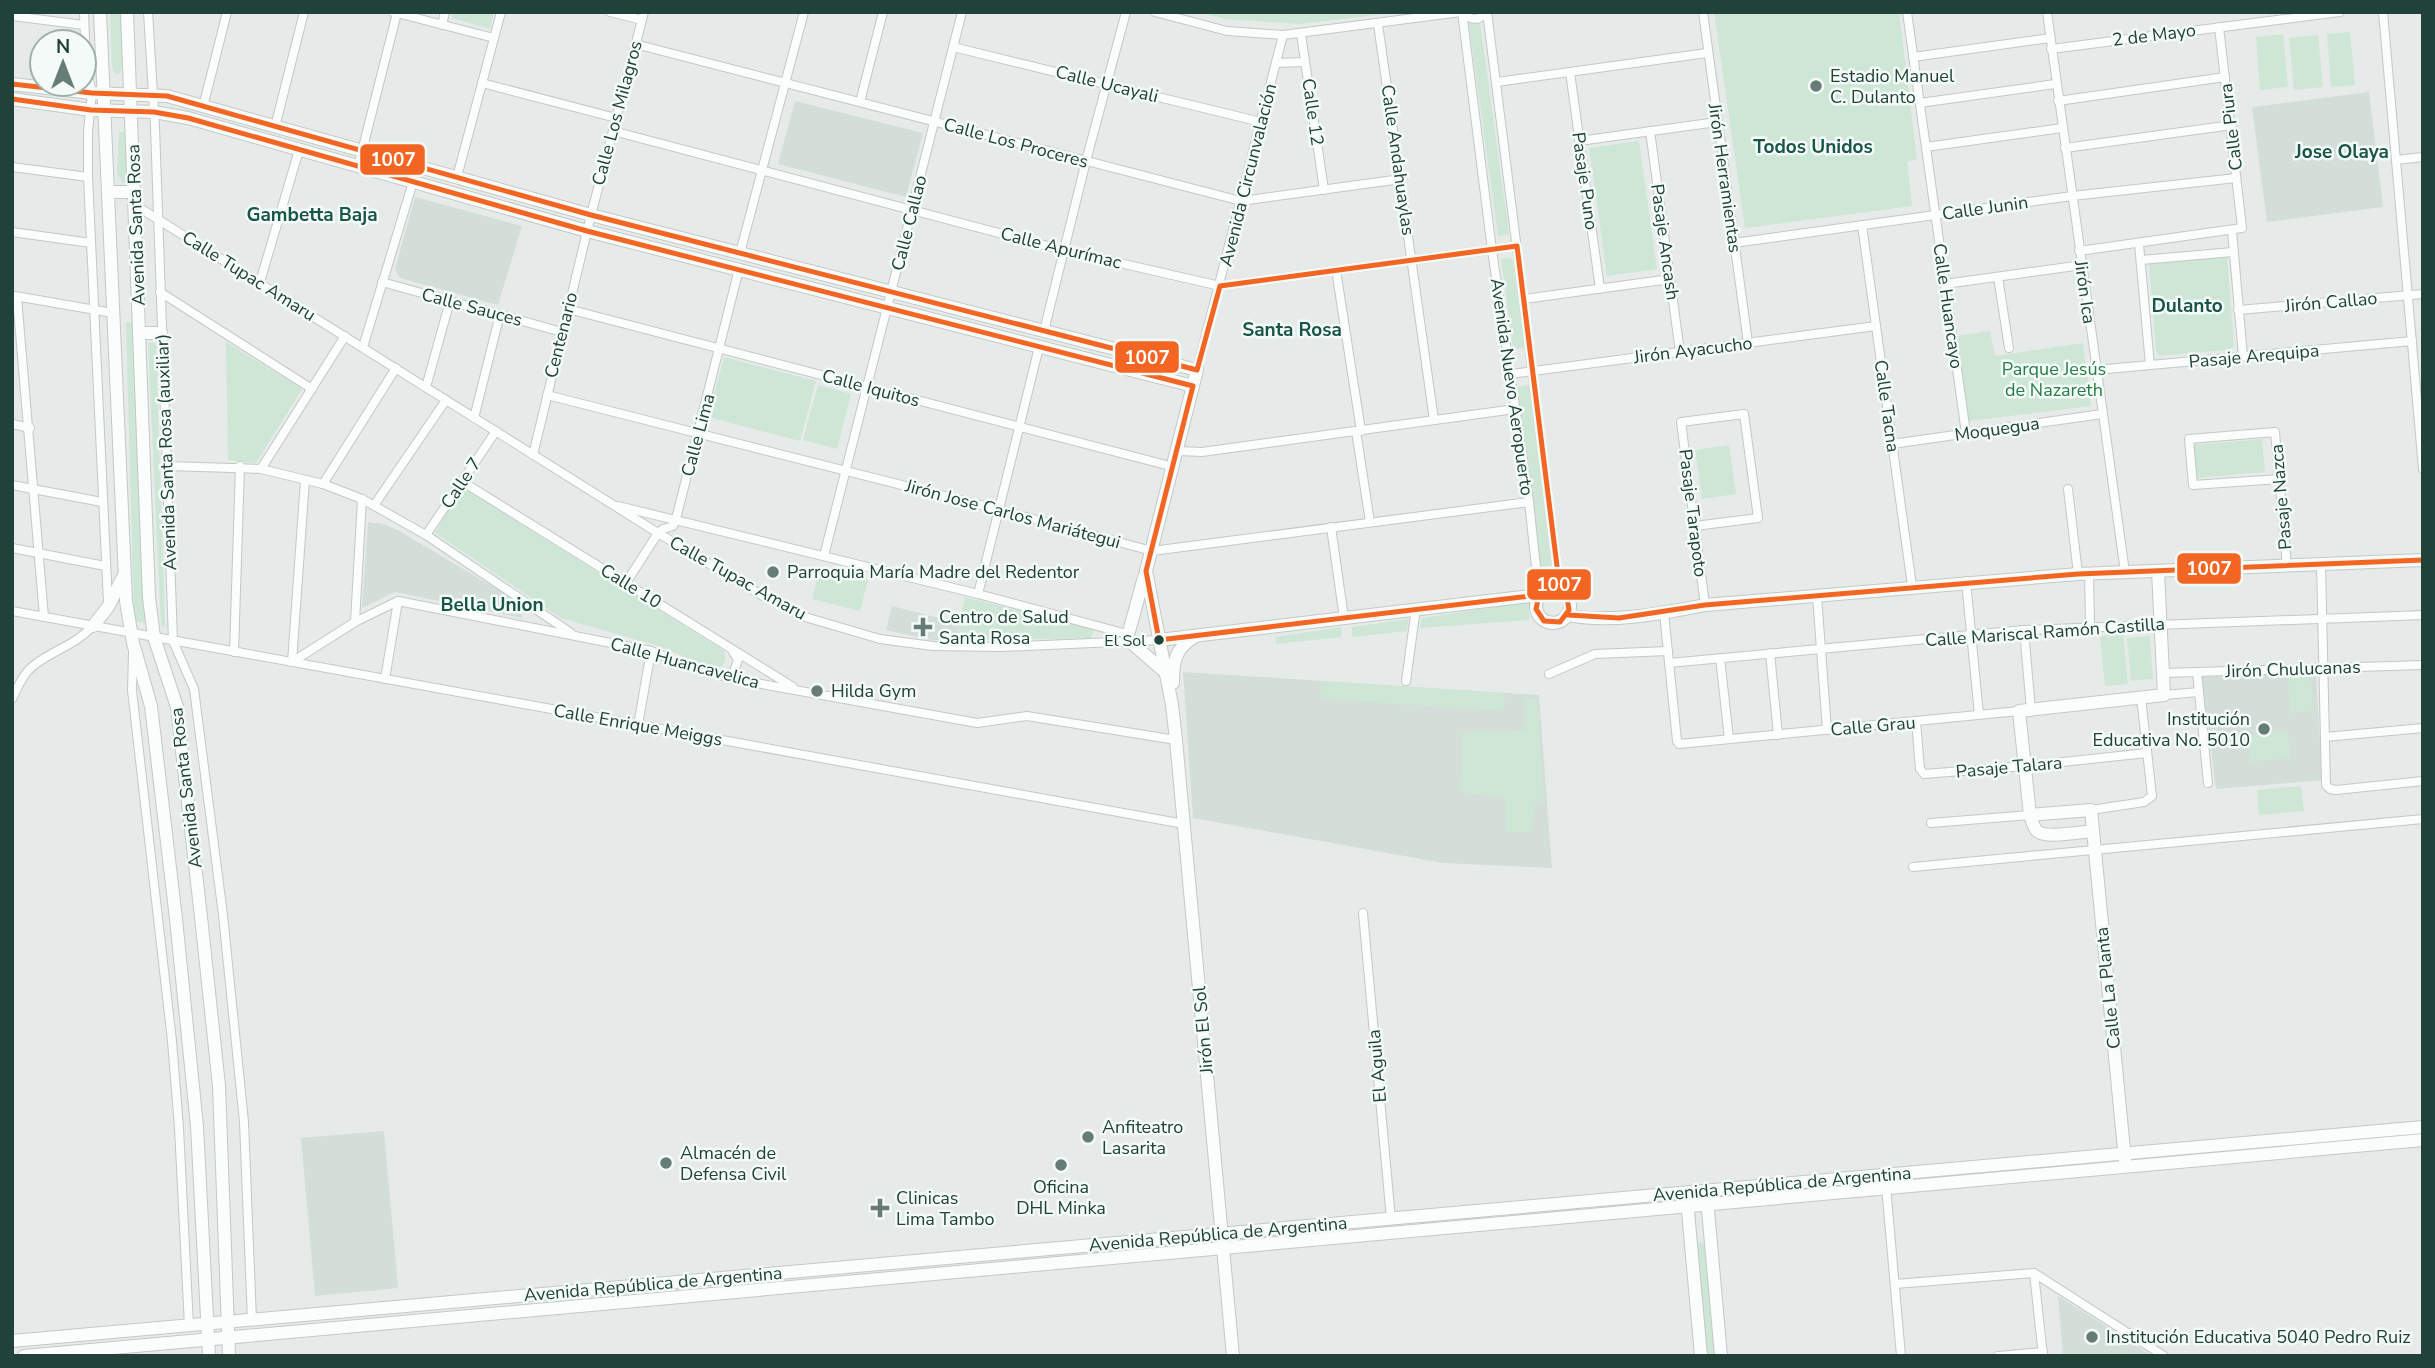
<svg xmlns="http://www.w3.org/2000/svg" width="2435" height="1368" font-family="'Nunito Sans',sans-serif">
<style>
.built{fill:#d3ded9}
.green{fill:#cee6d5}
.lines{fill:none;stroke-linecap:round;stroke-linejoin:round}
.street-casing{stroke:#c3c8c6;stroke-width:10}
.secondary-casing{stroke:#c1c9c6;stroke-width:14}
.street{stroke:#fbfcfc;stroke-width:8}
.secondary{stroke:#fbfcfc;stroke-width:12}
.bus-1-casing{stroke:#f4faf7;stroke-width:10}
.bus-1{stroke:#f26522;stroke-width:5}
.poi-dot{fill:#657d76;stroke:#f4faf7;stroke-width:2.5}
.bus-dot{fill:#204238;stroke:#f4faf7;stroke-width:2.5}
.labels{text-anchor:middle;stroke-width:5;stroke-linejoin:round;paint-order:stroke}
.bus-label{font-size:16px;fill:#204238;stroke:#f4faf7;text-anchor:end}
.street-label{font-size:18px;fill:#204238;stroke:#f4faf7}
.poi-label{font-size:18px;fill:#204238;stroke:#f4faf7;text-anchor:start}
.park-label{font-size:18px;fill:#267d46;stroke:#f4faf7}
.neighbourhood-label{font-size:19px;font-weight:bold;fill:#1a5647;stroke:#f4faf7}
.line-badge{stroke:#f4faf7;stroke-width:2.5}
.badge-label{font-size:19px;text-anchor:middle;font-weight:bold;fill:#fff}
</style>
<rect width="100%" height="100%" fill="#e6ebe9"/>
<!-- built -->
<g class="built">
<polygon points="2369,92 2383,207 2267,222 2252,107"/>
<polygon points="795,101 923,133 906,197 778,164"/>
<polygon points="415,197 522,226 498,305 400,278 395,269"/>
<polygon points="368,522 384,524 401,532 519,602 522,618 395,592 362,608"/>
<polygon points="892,606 959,623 955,641 932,640 886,630"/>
<polygon points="1183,672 1539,695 1552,868 1443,863 1193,818"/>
<polygon points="2316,673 2322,780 2216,789 2202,677"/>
<polygon points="384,1131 398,1288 315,1296 301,1138"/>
<polygon points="2058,1296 2093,1318 2152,1356 2063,1356"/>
</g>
<!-- green -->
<g class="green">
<polygon points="110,12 122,12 123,67 119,74 114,73 112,67"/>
<polygon points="453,12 494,12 490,29 452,18"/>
<polygon points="1197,12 1402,12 1299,24 1225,19"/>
<polygon points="1714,12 1899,12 1917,159 1907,162 1912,206 1745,228"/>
<polygon points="1480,22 1509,234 1498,236 1469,24"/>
<polygon points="2350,32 2355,85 2331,87 2327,34"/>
<polygon points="2283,34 2288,87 2260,90 2256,37"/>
<polygon points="2318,35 2323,87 2294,90 2289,38"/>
<polygon points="119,131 127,134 130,177 123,183 117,174"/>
<polygon points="1639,141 1657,269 1607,276 1589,148"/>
<polygon points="2227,255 2234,346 2229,350 2159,356 2156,351 2149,264"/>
<polygon points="1512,258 1525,348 1513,349 1501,259"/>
<polygon points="134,321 145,623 134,621 126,323"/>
<polygon points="1990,331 1995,356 2083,343 2091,406 1969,421 1956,336"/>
<polygon points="226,342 302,389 256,463 228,460"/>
<polygon points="148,343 156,343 165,627 161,625"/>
<polygon points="724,357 816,381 800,441 708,417"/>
<polygon points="818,385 851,394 837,449 803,440"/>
<polygon points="1530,385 1555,565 1541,567 1516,387"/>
<polygon points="2262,439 2265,472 2195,478 2192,445"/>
<polygon points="1729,445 1736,494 1702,499 1695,450"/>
<path d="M 462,487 L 723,650 C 729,661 723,669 711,668 L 659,646 L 561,618 L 435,533 Z"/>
<polygon points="820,568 868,580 860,611 812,599"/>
<polygon points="965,597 1094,630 1091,638 955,641"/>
<polygon points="1529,602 1529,620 1420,628 1422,618"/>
<polygon points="1408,619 1407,631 1352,637 1352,627"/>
<polygon points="1341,627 1342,637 1276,644 1275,637"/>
<polygon points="2123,634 2128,684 2105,686 2100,636"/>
<polygon points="2150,636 2153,679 2131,681 2127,638"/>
<polygon points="2311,676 2313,711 2290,713 2288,677"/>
<polygon points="1321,681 1505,693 1504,711 1320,699"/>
<polygon points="1525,698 1537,698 1544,800 1535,803 1531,832 1506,832 1505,798 1460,792 1463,732 1524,730"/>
<polygon points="2288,731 2291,758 2250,762 2247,735"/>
<polygon points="2301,786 2304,811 2259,815 2257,790"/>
<polygon points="1697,1242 1704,1243 1715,1356 1708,1356"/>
</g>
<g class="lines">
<!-- street casing -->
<g class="street-casing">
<g id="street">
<polyline points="84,12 86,67 92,93 88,131 88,177 108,603"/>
<polyline points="148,12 155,127 173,641 194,689 223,915 244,1122 252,1320"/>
<polyline points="393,12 494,38"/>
<polyline points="610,12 642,20"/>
<polyline points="1155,12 1227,31 1283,35 1461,12"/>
<polyline points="1462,12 1492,250 1529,502 1539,595"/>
<path d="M 1462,12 C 1468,18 1472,20 1480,18 L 1485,12"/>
<polyline points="1487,12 1560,590"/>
<polyline points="1703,12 1748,343"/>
<polyline points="1907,12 1966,433"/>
<polyline points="2047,12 2125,572"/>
<polyline points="2383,12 2423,469"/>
<polyline points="12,16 84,25"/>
<polyline points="1378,24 1434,420"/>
<polyline points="442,25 445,12"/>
<polyline points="1301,34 1324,190"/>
<polyline points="635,44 1241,201 1401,179"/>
<polyline points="953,47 1261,122"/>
<polyline points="2051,49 2340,12"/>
<polyline points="1913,57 2050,38"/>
<polyline points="1276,63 1305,62"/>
<polyline points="1570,72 1600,289"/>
<polyline points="1497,82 1707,53"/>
<polyline points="482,83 616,118"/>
<polyline points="2058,101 2225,77"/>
<polyline points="860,102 883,12"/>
<polyline points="1920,103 2055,84"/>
<polyline points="203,107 227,12"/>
<polyline points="275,127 304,12"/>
<polyline points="613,131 1063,250 1220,286 1517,246"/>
<polyline points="1650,131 1680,352"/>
<polyline points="1579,141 1717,122"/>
<polyline points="1926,147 2062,128"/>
<polyline points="2065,148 2232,125"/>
<polyline points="2396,160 2423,157"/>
<polyline points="12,167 88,177"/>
<polyline points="358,167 397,13"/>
<polyline points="457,177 501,12"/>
<polyline points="135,205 658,533 763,596 805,617 880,639 933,646 1002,647 1159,640"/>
<polyline points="1862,225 1912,586"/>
<polyline points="2232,231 2243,356"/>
<polyline points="12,232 91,243"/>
<polyline points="1734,243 2072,196 2236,178"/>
<polyline points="2139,244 2150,365"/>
<polyline points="2079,251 2242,228 2219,27"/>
<polyline points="740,253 804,12"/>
<polyline points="2141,260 2233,252"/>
<polyline points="1336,270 1361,431"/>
<polyline points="1998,277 2009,348"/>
<polyline points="260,282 299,150"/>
<polyline points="382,282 562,332"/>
<polyline points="1945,284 2082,265"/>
<polyline points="160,292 312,389"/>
<polyline points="15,296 113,313"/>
<polyline points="17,297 44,617"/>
<polyline points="1524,299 1670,279"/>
<polyline points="568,309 1174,467"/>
<polyline points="2238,310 2423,294"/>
<polyline points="1044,331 1086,161 1126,12"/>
<polyline points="363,347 413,182"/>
<polyline points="1197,370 1283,35"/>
<polyline points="2096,370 2412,341"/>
<polyline points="1511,374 1876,326"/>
<polyline points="426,387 450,301"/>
<polyline points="547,395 1000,510 1152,551 1529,502"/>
<polyline points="474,418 500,314"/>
<polyline points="12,424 30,428"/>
<polyline points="1356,431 1370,522"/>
<polyline points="1892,444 2102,414"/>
<polyline points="1178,451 1202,452 1515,409"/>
<polyline points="533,455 591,215 644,12"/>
<polyline points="167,466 261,469 323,484 362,499 426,535 571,633"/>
<polyline points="261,469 345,336"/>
<polyline points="2279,479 2193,485 2189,439 2275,432 2287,566"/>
<polyline points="463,482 793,687"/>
<polyline points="323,484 396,368"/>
<polyline points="12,485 102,502"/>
<polyline points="2068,489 2078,574"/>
<polyline points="375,504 446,400"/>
<polyline points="618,506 978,594 1127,634"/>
<polyline points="1695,526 1758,518 1744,414 1681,422 1705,605"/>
<polyline points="1331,527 1344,618"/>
<polyline points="426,535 496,431"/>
<polyline points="12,548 105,566"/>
<polyline points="824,556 962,12"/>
<polyline points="2321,564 2326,785 2330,789 2336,790 2423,781"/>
<polyline points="2089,573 2090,626"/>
<polyline points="1966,581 1979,715"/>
<polyline points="626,583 658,533 663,529 673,526 676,519 739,269"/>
<polyline points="978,594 1039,347"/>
<polyline points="1817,596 1827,730"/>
<polyline points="12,611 1184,824"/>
<polyline points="1664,613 1677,741 1679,744 2019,711"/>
<polyline points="355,622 362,499"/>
<polyline points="2024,630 2031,710"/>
<polyline points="234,652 240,466"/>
<polyline points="133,653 132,690 172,1041 179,1128 189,1326"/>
<polyline points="1770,653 1778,735"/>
<polyline points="1720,658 1729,739"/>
<polyline points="292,662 355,622 398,601 651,651 690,667 734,679 977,723 1027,716 1176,740"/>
<polyline points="292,662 305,480"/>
<polyline points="1669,663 2024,630 2423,615"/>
<polyline points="2197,672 2208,783"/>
<polyline points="2164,673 2423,665"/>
<polyline points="1549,674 1595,654 1668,651"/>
<polyline points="725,675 733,674 738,660 733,652"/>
<polyline points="385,679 398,601"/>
<polyline points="1406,681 1416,608"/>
<polyline points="2164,695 2199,692"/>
<path d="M 12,699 C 18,687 23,674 33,666 C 53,650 74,646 93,626"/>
<polyline points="1916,721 1920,769 1924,774 2025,766 2147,753"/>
<polyline points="638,725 651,651"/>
<polyline points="2325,737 2423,728"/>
<polyline points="2091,810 2144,802 2152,796 2141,697"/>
<polyline points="1931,823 2030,815"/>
<polyline points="1913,867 2423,819"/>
<polyline points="1363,913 1391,1219"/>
<polyline points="1885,1175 1901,1356"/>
<polyline points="2034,1273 2043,1356"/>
<polyline points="1895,1284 2034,1273 2164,1356"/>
<polyline points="1998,1356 2043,1352"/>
</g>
</g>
<!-- secondary casing -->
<g class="secondary-casing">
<g id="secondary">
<polyline points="100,12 126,601 133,643 151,706 176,919 197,1126 209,1356"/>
<polyline points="127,12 149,598 154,637 177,707 201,917 219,1086 229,1356"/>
<polyline points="12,84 92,93 167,96 591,215 1197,370 1146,571 1172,705 1176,740 1233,1356"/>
<polyline points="12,99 91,110 154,112 188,118 587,231 1193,386"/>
<polyline points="108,192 135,192"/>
<polyline points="141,333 161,333"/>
<polyline points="1144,577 1127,639 1165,672"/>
<circle cx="1553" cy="606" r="17"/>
<path d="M 1568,615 C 1609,624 1664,613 1705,605 L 2078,574 L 2423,560"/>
<polyline points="93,626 108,607 123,577"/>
<polyline points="1159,640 1539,595"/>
<path d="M 1173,683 C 1173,661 1175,649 1194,637"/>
<polyline points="2030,815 2091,810 2125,1160"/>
<path d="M 2093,831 C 2081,832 2046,839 2037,831 C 2033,827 2032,820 2030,815 L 2019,711 L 2164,695 L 2158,571"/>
<polyline points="1707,1199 1721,1356"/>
<polyline points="1687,1200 1701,1356"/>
<polyline points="12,1341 2423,1127"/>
<polyline points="24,1356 2423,1140"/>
</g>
</g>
<!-- street -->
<use href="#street" class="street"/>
<!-- secondary -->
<use href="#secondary" class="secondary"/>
<!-- bus-1 casing -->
<g class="bus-1-casing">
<g id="bus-1">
<polyline points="12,84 92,93 167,96 591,215 1197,370 1220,286 1517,246 1560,590 1567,598 1569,610 1560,622 1544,621 1536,609 1539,595 1159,640 1146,571 1193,386 587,231 188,118 154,112 91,110 12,99"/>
<polyline points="1568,615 1619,618 1705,605 2078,574 2423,560"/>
</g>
</g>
<!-- bus-1 -->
<use href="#bus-1" class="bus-1"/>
</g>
<!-- markers -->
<g class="poi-dot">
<circle cx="1816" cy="86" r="7"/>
<circle cx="773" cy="572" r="7"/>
<path d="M919.5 616.5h7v7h7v7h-7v7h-7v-7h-7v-7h7z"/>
<circle cx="817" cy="691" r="7"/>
<circle cx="2264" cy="729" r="7"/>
<circle cx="1088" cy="1137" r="7"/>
<circle cx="666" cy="1163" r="7"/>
<circle cx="1061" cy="1165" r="7"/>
<path d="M876.5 1197.5h7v7h7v7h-7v7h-7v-7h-7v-7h7z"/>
<circle cx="2092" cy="1337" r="7"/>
</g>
<circle class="bus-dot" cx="1159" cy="640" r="6"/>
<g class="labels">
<!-- bus labels -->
<g class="bus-label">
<text x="1146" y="646">El Sol</text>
</g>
<!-- street labels -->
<g class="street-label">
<text transform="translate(2154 35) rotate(-7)" y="6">2 de Mayo</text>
<text transform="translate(1107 84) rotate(14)" y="6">Calle Ucayali</text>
<text transform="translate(1313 112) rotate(82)" y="6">Calle 12</text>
<text transform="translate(617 113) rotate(-75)" y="6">Calle Los Milagros</text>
<text transform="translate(2231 127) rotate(-97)" y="6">Calle Piura</text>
<text transform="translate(1016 143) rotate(15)" y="6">Calle Los Proceres</text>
<text transform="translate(1398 160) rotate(82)" y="6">Calle Andahuaylas</text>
<text transform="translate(1248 175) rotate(-76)" y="6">Avenida Circunvalación</text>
<text transform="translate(1725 178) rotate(82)" y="6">Jirón Herramientas</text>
<text transform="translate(1585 181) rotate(82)" y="6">Pasaje Puno</text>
<text transform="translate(1985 208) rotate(-8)" y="6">Calle Junin</text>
<text transform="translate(909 223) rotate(-76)" y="6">Calle Callao</text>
<text transform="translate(136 225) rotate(-92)" y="6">Avenida Santa Rosa</text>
<text transform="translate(1665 242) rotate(82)" y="6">Pasaje Ancash</text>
<text transform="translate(1061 248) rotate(14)" y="6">Calle Apurímac</text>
<text transform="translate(249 276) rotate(32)" y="6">Calle Tupac Amaru</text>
<text transform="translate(2085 292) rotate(82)" y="6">Jirón Ica</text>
<text transform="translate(2331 302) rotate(-5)" y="6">Jirón Callao</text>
<text transform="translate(1948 306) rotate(82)" y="6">Calle Huancayo</text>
<text transform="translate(472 307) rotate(15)" y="6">Calle Sauces</text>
<text transform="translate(561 335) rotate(-76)" y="6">Centenario</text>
<text transform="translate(1693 350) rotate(-7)" y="6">Jirón Ayacucho</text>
<text transform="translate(2254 356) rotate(-5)" y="6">Pasaje Arequipa</text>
<text transform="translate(1512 387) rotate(82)" y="6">Avenida Nuevo Aeropuerto</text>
<text transform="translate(871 388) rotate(15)" y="6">Calle Iquitos</text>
<text transform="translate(1887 406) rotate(82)" y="6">Calle Tacna</text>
<text transform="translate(1997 429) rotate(-8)" y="6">Moquegua</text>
<text transform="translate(698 435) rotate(-75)" y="6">Calle Lima</text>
<text transform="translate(166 452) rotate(-92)" y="6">Avenida Santa Rosa (auxiliar)</text>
<text transform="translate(461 483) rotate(-56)" y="6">Calle 7</text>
<text transform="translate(2281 497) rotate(-95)" y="6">Pasaje Nazca</text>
<text transform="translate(1693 513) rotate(83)" y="6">Pasaje Tarapoto</text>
<text transform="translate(1013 514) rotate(15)" y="6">Jirón Jose Carlos Mariátegui</text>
<text transform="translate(738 578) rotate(29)" y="6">Calle Tupac Amaru</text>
<text transform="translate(631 586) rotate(32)" y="6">Calle 10</text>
<text transform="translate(2045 632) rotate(-4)" y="6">Calle Mariscal Ramón Castilla</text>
<text transform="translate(685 663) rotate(15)" y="6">Calle Huancavelica</text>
<text transform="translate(2293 669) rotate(-2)" y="6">Jirón Chulucanas</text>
<text transform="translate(638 725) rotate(10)" y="6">Calle Enrique Meiggs</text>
<text transform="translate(1873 726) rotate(-5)" y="6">Calle Grau</text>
<text transform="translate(2009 767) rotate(-5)" y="6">Pasaje Talara</text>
<text transform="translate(186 788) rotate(-97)" y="6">Avenida Santa Rosa</text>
<text transform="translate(2108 988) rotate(-96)" y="6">Calle La Planta</text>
<text transform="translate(1203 1030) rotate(-95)" y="6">Jirón El Sol</text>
<text transform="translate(1377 1066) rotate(-95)" y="6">El Aguila</text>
<text transform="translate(1782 1184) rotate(-5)" y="6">Avenida República de Argentina</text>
<text transform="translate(1218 1234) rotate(-5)" y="6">Avenida República de Argentina</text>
<text transform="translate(653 1284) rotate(-5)" y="6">Avenida República de Argentina</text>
</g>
<!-- poi labels -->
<g class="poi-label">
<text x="1830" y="82">Estadio Manuel<tspan x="1830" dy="21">C. Dulanto</tspan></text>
<text x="787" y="578">Parroquia María Madre del Redentor</text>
<text x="939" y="623">Centro de Salud<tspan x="939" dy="21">Santa Rosa</tspan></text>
<text x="831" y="697">Hilda Gym</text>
<text x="2250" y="725" text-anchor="end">Institución<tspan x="2250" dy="21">Educativa No. 5010</tspan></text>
<text x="1102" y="1133">Anfiteatro<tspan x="1102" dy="21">Lasarita</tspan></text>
<text x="680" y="1159">Almacén de<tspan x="680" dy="21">Defensa Civil</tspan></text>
<text x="1061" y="1193" text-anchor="middle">Oficina<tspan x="1061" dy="21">DHL Minka</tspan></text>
<text x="896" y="1204">Clinicas<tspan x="896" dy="21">Lima Tambo</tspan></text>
<text x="2106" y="1343">Institución Educativa 5040 Pedro Ruiz</text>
</g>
<!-- park labels -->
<g class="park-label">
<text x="2054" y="375">Parque Jesús<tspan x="2054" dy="21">de Nazareth</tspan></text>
</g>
<!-- neighbourhood labels -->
<g class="neighbourhood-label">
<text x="1813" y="153">Todos Unidos</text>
<text x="2342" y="158">Jose Olaya</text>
<text x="312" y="221">Gambetta Baja</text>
<text x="2187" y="312">Dulanto</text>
<text x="1292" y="336">Santa Rosa</text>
<text x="492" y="611">Bella Union</text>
</g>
</g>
<g class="line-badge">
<rect x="359" y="143" width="67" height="33" rx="7" fill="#f26522"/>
<rect x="1114" y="340" width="66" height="34" rx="7" fill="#f26522"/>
<rect x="2176" y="552" width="66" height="33" rx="7" fill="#f26522"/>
<rect x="1526" y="568" width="66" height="33" rx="7" fill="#f26522"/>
</g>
<g class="badge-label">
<text x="393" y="166">1007</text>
<text x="1147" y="364">1007</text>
<text x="2209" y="575">1007</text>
<text x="1559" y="591">1007</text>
</g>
<!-- border -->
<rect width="2435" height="1368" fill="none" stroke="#204238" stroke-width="28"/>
<!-- north arrow -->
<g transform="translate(63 63)"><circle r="33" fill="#f4faf7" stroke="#9fb0ab" stroke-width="2"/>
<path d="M0-5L12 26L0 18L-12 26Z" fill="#657d76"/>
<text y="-10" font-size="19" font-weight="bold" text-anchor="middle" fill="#204238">N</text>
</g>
</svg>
